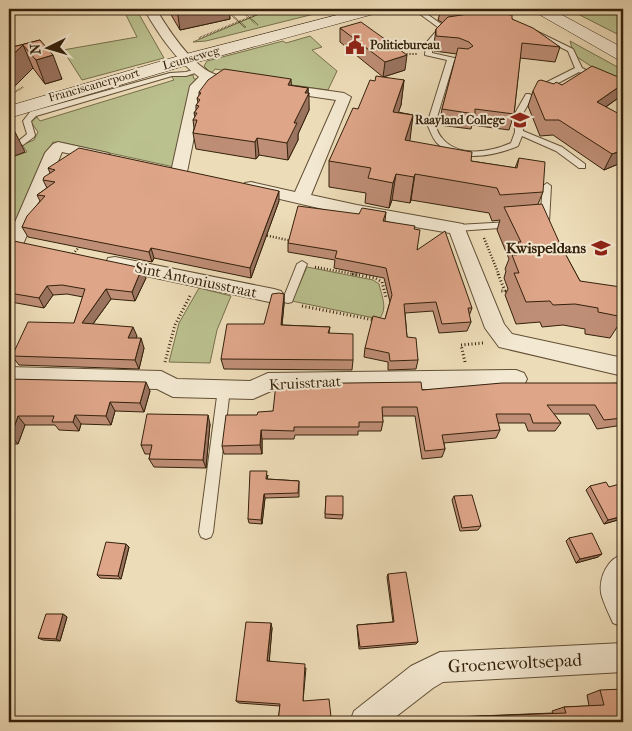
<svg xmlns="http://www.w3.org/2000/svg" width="632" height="731" font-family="'IM FELL French Canon',serif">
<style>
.green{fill:#bac08e;stroke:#77704c}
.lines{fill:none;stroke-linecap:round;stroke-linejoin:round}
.lane-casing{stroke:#625036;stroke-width:2}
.street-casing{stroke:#625036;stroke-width:2}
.secondary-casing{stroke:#34210b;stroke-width:1}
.path-far2{stroke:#34210b;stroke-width:2;stroke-dasharray:0.5 1;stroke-linecap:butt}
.path-far1{stroke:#34210b;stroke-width:2.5;stroke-dasharray:1 2;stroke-linecap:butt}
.path{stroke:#34210b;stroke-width:3;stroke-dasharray:1 2.5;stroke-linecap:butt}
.lane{fill:#f3e8d1;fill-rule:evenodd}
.street{fill:#f3e8d1;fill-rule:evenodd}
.secondary{fill:#f3e8d1;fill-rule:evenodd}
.wall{fill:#bf8e76;stroke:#34210b}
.shaded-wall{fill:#9b7460;stroke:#34210b}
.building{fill:#dea589;stroke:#34210b}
.labels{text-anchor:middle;stroke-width:4;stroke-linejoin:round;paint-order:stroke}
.far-poi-label{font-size:12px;font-weight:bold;fill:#34210b;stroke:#f3e8d1;text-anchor:start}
.far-street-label{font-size:12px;fill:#34210b;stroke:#f3e8d1}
.poi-label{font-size:15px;font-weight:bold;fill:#34210b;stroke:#f3e8d1;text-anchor:end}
.street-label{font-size:15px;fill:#34210b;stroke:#f3e8d1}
.near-street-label{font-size:18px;fill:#34210b;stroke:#f3e8d1}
</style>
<rect width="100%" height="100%" fill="#eddcb8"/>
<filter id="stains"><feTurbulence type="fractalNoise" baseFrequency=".004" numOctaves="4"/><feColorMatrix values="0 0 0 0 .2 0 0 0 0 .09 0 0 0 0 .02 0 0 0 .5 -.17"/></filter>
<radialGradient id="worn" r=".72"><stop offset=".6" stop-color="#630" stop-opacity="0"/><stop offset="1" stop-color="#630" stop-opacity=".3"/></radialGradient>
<!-- green -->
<g class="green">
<polygon points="123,9 136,9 164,58 82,80 63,50 137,37"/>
<polygon points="271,9 334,9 206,41 193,42"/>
<polygon points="568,9 623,9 623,37"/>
<polygon points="310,36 322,47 312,50 337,71 328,90 247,79 249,74 215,69 210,75 210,72 204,66 207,61 283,41 286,43"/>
<polygon points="570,41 623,70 623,81 609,78 574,55"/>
<polygon points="193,75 194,79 198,79 174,167 64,143 53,142 12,233 9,232 9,158 27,152 22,145 34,140 38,132 31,122 37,117 40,121 174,80 171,76"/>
<path d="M 307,267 L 373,280 L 379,284 C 382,297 388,309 379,319 L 292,301 Z"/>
<polygon points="199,288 231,296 217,330 210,363 169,362 179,323"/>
</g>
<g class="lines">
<!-- lane casing -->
<g class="lane-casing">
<g id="lane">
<path d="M 413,9 L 420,9 L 444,26 L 453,24 L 456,26 C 443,33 433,35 432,53 L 459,59 L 454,61 L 435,124 C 437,129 438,134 442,138 C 458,158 491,152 511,143 L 515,132 L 514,115 L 526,94 L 529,94 L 533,96 L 522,115 L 523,131 L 562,147 L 585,164 L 585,168 L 579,168 L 556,151 L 522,136 L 518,146 C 494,156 456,164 436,142 C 432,137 430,130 427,124 L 447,60 L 425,55 L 426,43 L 439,28 Z"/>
<polygon points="530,28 573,49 582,68 623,88 623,93 579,72 543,91 537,91 537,87 575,68 568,51 528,31 528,29"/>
<polygon points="199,68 202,70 201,71 186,76 172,76 36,116 31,121 35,135 34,137 23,145 16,143 27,134 23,121 30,112 170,73 186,72"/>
<polygon points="547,183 551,186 549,222 540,226 535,223 540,220 543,186"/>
<polygon points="511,222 516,225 514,227 457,231 452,228 457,225"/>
<polygon points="302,261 307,264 292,302 288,303 270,299 269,296 274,292 285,294 297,264"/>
<polygon points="224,384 228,386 230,389 213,532 211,537 206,539 201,537 199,532 218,389 220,386"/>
</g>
</g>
<!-- street casing -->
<g class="street-casing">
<g id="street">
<path d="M 144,9 L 156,9 C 168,29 191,65 214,74 C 224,78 235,78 245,80 L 247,83 L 240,87 L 209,81 L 204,87 L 187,172 L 185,175 L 173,175 L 171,172 L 190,86 L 199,77 C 175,59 159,35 144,9 Z"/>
<polygon points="280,84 344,93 351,97 311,195 357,205 463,224 504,324 512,334 623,358 623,376 499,347 485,328 450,233 357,217 245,191 243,187 245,183 251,182 295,192 336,100 275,91 273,88"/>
<polygon points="58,142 108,153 111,156 108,159 103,161 62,152 24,242 21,246 15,248 9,246 9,236 45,153 53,144"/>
<polygon points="115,257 274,289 281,291 284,296 281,301 274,303 108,268 106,263 108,258"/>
<polygon points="9,367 161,371 177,379 250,381 268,373 516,370 524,373 527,379 524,385 516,388 271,391 253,399 173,397 157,389 9,385"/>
<path d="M 623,554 L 623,627 L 613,623 C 609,614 603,602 601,593 C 599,576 608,559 623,554 Z"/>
<polygon points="623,643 623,672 443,682 433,688 389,722 350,722 354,711 411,666 440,652"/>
</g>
</g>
<!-- secondary casing -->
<g class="secondary-casing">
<g id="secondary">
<polygon points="360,9 383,9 381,12 194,63 9,118 9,106 182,55"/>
<polygon points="533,9 551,9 623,48 623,60 617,59 535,12"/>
</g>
</g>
<!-- path-far2 -->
<g class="path-far2">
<polyline points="225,9 246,28"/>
<polyline points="239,9 258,25"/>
<polyline points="199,38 270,9"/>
<polyline points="403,54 417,54"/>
<polyline points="15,92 23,87"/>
</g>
<!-- path-far1 -->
<g class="path-far1">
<polyline points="264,235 292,241"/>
<polyline points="484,238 499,275"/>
<polyline points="73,254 81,245"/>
<polyline points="315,267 359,275"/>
</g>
<!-- path -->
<g class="path">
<polyline points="352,274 375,278 382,282 386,297"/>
<polyline points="498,274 505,291 500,291"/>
<polyline points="302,306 374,320"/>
<polyline points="165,362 175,325 190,296"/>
<polyline points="465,362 461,345 483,343"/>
</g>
<!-- lane -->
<use href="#lane" class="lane"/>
<!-- street -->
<use href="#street" class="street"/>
<!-- secondary -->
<use href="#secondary" class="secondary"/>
</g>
<!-- wall -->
<g class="wall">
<polygon points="169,9 229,9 230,19 180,30 170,13"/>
<polygon points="430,9 496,9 498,10 498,14 512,19 560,47 555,62 520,58 514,114 509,130 472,125 471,129 439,125 442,109 457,54 434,51 434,44 436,29 443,23 438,20 440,13"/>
<polygon points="340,28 405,70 383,77 340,42"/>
<polygon points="40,40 62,79 45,84 33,68 9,48"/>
<polygon points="404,80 401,105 398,112 413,115 409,141 471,161 515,168 519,158 543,192 538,204 580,281 623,308 623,318 610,338 585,334 585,329 563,325 542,327 540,322 516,324 505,295 508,289 504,278 506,271 505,269 509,259 497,230 500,220 492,221 489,213 411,200 410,203 392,200 389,208 365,203 366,193 329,187 329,161 358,109 375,81"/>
<polygon points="554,84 562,85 621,96 606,107 623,162 604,170 553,135 540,136 528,106 533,91"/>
<polygon points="292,86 308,88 309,110 298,134 298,140 288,160 259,155 256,159 196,149 193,133 194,128 193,120 195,117 194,113 196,110 196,105 198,103 197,98 199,96 199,92"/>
<polygon points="48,168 279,201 251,278 154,258 152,262 28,237 22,227 40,201 37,195 47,188 43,180 50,173"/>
<polygon points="386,212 385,221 414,229 417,250 472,308 469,316 471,322 467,331 439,333 433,311 405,313 407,337 418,360 416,369 388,370 388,362 364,357 365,348 385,319 390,302 384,278 334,268 335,260 288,252 288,243 359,214"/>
<polygon points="9,240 146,278 135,301 111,299 93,324 137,336 136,338 144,348 139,369 19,365 12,356 74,323 83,297 67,294 53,295 44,308 11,302 9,306"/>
<polygon points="284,294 284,304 282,325 330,327 329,333 353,360 352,370 224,369 221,359 264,324"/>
<polygon points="9,379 150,391 144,412 115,411 111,425 81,424 79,431 59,430 55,425 25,425 18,444 9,444"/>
<polygon points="623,383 623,425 597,429 589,414 554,414 561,423 555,431 528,431 525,423 498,423 500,430 496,438 444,443 445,449 442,457 422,459 415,416 382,416 383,422 381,431 358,431 358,435 295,435 294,439 262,439 262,454 224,454 222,446 257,415 273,411 422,390"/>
<polygon points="210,424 206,468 154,467 149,459 150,454 145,454 141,445"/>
<polygon points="268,475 267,479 299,481 299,497 265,498 262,524 249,523 248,519"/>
<polygon points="590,486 621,519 604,524 586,490"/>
<polygon points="326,496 343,515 342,519 325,518"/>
<polygon points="454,496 481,526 478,530 460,531 452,500"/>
<polygon points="569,538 598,557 576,563 566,541"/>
<polygon points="126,544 129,547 121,579 100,578 97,575"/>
<polygon points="388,574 418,642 416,644 359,649 357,627 357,625 393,622 387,577"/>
<polygon points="63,614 67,617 60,641 43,640 38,638"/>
<polygon points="272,628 269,661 306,668 303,701 331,717 331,719 304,722 278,722 280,706 239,703 236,701"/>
<polygon points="600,690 623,722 425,722 424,721 430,718 553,713 552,711 564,707 589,706 587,695"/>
</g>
<!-- shaded-wall -->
<g class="shaded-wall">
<polygon points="177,9 229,9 230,19 180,30"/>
<polygon points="23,45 33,68 9,92 9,58"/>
<polygon points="53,55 62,79 45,84 36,60"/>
<polygon points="407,55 405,70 383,77 385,62"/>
<polygon points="291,79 292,95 288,85"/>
<polygon points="404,80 401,105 390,137 393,112"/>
<polygon points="623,84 623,92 621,96 591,117 597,102"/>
<polygon points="308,88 308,96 309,93 309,110 298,134 298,140 288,160 287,143 305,93"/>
<polygon points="413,115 410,140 401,166 405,140"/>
<polygon points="9,121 13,128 25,152 9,158"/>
<polygon points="257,138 259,155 256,159 255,142"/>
<polygon points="623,150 623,162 604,170 612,154"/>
<polygon points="396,174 392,200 389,208 393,183"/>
<polygon points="415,174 411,200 410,203 414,177"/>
<polygon points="279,191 279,201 251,278 250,268"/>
<polygon points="151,248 154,258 152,262 149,252"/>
<polygon points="142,268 146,278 135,301 132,292"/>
<polygon points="47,286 53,295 44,308 39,298"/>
<polygon points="106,289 111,299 87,332 82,323"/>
<polygon points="284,294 284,304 281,335 281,325"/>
<polygon points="9,299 11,302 9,306"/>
<polygon points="133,327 137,336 132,347 128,338"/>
<polygon points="141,338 144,348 139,369 135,360"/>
<polygon points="146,382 150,391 144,412 140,403"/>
<polygon points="110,402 115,411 111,425 106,416"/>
<polygon points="75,415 81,424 79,431 73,422"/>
<polygon points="208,415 210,424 206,468 203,460"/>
<polygon points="18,416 25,425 18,444 11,436"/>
<polygon points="261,430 262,439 262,454 260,445"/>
<polygon points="264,494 265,498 262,524 261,520"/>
<polygon points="623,516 623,517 621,519 604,524 608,520"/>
<polygon points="126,544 129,547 121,579 118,576"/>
<polygon points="602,554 598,557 576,563 580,559"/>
<polygon points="63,614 67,617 60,641 56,639"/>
<polygon points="271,623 272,628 269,665 267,661"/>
</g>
<!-- building -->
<g class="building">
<polygon points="440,9 496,9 498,10 446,14 440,10"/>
<polygon points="482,12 512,15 512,19 533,28 560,47 522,43 514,114 475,109 475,114 442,109 458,48 468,49 473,46 469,42 459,38 436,36 436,29 448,17"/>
<polygon points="361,22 407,55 385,62 340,28"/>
<polygon points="40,40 53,55 36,60 23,45 9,58 9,48"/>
<polygon points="592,66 623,79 623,84 597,102 623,116 623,150 612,154 559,120 545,120 533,91 538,81 541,80 554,84 556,82 562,85"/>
<polygon points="224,69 291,79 288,85 308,88 305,93 309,93 294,123 297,123 287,143 257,138 255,142 193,133 197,120 193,120 197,113 194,113 199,106 196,105 200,100 197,98 201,93 199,92 208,80"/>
<polygon points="376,76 404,80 393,112 413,115 405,140 472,152 471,161 517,168 519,158 545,162 543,192 500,195 497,188 415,174 414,177 396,174 393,183 368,178 371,168 329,161 353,108 358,109 370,80 375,81"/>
<polygon points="9,121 10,122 13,128 9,129"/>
<polygon points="79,148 279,191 250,268 151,248 149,252 22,227 27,216 45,196 37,195 55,182 43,180 44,177 55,170 48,168"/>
<polygon points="542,204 560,244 580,281 621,287 623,308 623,317 598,312 598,308 575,304 553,305 550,301 526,302 514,273 519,273 512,255 517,255 514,247 519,246 518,242 521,242 504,207"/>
<polygon points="298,206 359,214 362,208 386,212 383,221 415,226 414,229 420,230 417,250 445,231 472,308 468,308 471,322 442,324 436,302 404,304 407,337 416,338 418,360 390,361 389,353 365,348 373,316 385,319 392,295 386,268 335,258 337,251 288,243"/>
<polygon points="9,240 142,268 132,292 106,289 82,323 133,327 128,338 141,338 135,360 12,356 28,322 74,323 85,289 62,285 47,286 39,298 9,293"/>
<polygon points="279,293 284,294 281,325 330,327 328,333 353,334 353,360 221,359 227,324 264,324 272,294"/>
<polygon points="9,379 146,382 140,403 110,402 106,416 75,415 73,422 52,422 54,416 18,416 11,436 9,436"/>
<polygon points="421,382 422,390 502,383 623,383 623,418 604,420 595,405 547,405 561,423 533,423 530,414 496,414 500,430 442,435 445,449 425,451 417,407 382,407 383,422 359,422 359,427 294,427 294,431 261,430 260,445 222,446 226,415 257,415 258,412 273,411 276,384"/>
<polygon points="147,414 208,415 203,460 149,459 152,445 141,445"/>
<polygon points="250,471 267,471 266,479 299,481 298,493 264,494 261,520 248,519"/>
<polygon points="606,482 609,487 623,483 623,509 622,509 623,512 623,516 608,520 590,486"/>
<polygon points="472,495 481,526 462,528 454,496"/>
<polygon points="326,496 343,496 343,515 325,514"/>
<polygon points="592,533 602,554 580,559 569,538"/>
<polygon points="106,542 126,544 118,576 97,575"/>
<polygon points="406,572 418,642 360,647 357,625 394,622 388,574"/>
<polygon points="46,614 63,614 56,639 38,638"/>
<polygon points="246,622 271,623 267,661 305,664 303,701 329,699 331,717 301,721 301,722 278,722 280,704 236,701"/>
<polygon points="623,689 623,722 431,722 430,718 566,713 564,707 604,705 600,690"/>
</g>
<!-- icons -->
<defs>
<g id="civic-bare" transform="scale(1.5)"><path d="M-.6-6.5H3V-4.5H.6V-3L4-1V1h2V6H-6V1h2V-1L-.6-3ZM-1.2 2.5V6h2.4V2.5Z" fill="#8f2418" stroke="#f3e8d1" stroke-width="2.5" paint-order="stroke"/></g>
<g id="school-bare" transform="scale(1.5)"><path d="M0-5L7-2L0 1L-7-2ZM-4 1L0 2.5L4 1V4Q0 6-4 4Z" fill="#8f2418" stroke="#f3e8d1" stroke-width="2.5" paint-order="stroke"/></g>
</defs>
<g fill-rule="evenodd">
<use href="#civic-bare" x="355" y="45"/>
<use href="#school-bare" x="520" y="120"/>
<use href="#school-bare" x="601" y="248"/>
</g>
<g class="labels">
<!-- far-poi labels -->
<g class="far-poi-label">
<text x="370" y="49">Politiebureau</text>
<text x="505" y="124" text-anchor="end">Raayland College</text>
</g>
<!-- far-street labels -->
<g class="far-street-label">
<text transform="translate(191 58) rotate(-16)" y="4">Leunseweg</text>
<text transform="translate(94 85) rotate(-16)" y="4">Franciscanerpoort</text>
</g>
<!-- poi labels -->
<g class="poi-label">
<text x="586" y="253">Kwispeldans</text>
</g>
<!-- street labels -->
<g class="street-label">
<text transform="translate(196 280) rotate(12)" y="5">Sint Antoniusstraat</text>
<text transform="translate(305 383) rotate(-3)" y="5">Kruisstraat</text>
</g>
<!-- near-street labels -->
<g class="near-street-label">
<text transform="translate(515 663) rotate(-3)" y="6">Groenewoltsepad</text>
</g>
</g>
<!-- margin -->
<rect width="632" height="731" fill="none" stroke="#eddcb8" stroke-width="30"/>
<rect x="10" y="10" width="612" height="711" fill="none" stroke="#34210b" stroke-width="2.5"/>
<rect x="15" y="15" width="602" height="701" fill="none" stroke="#34210b"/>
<!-- north arrow -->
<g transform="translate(48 48) rotate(265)" stroke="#f3e8d1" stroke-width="4" paint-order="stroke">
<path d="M0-4L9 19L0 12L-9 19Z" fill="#34210b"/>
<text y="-8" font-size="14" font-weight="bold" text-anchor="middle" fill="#34210b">N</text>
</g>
<rect width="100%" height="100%" filter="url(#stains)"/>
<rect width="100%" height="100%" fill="url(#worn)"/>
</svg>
